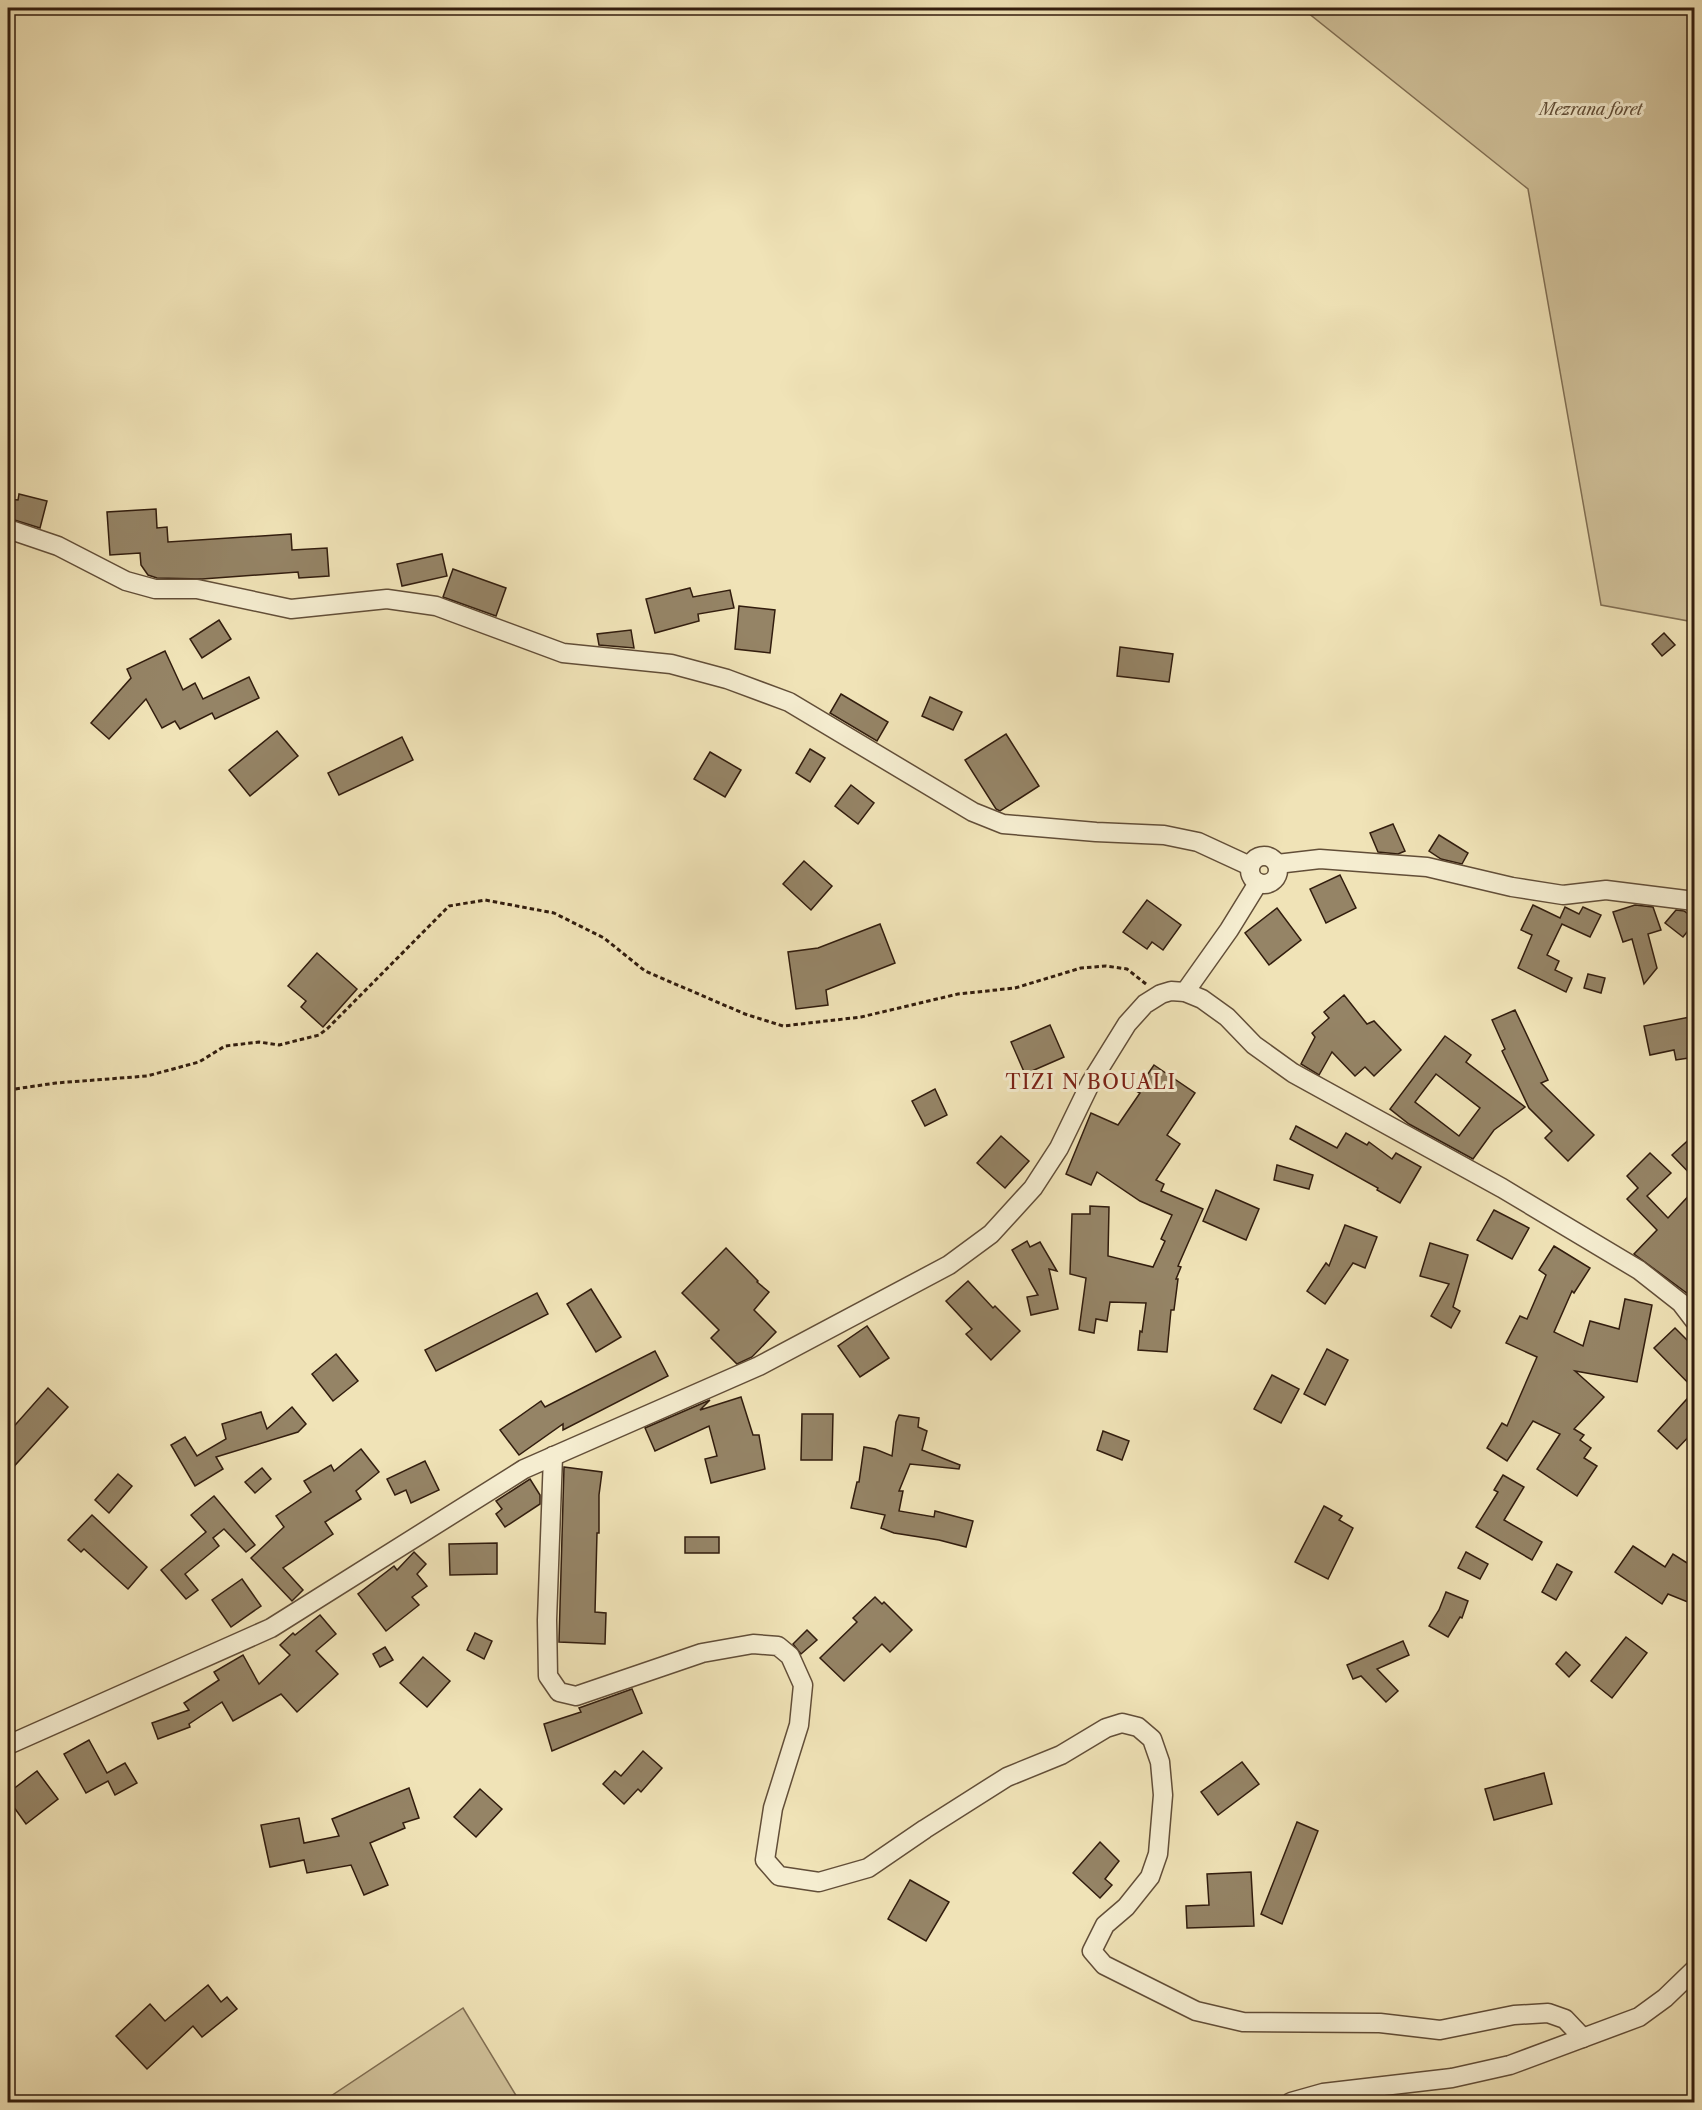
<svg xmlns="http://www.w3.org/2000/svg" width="1702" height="2110" font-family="'Libre Caslon Text',serif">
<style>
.green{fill:#d0c19a;stroke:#816f54;stroke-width:1.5}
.building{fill:#958466;stroke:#321d0e;stroke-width:1.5;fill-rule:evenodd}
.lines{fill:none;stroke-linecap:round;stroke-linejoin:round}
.minor-casing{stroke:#624e38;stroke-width:21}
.path{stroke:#321d0e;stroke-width:3;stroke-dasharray:4.5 3;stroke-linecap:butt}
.minor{stroke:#f5edd0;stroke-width:18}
.labels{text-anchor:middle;stroke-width:6;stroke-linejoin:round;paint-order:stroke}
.park-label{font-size:16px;font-style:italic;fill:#614e38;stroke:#f5edd0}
.quarter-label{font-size:20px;letter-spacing:1.5px;fill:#7a1f14;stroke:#f5edd0}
</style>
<rect width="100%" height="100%" fill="#f0e3b7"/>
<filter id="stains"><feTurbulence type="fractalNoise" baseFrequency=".00333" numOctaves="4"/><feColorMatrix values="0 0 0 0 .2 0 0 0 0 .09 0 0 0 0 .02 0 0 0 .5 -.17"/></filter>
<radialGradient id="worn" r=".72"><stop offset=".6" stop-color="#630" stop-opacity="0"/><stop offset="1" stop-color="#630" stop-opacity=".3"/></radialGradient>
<!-- green -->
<g class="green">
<polygon points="1297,8 1694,8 1694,622 1601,605 1528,189 1303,9"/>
<polygon points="463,2008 520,2102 322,2102"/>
</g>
<!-- building -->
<g class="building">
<polygon points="19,494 47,501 40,528 8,518 8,499 18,500"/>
<polygon points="156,509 157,528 167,527 168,542 291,534 292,550 327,548 329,576 299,578 298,572 202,579 157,578 148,575 141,565 140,553 110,555 107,512"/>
<polygon points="442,554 447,576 402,586 397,564"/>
<polygon points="453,569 506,588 496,616 443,597"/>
<polygon points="690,588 693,597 730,590 734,608 698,614 699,621 655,633 646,599"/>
<polygon points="739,606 775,610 770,653 735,649"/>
<polygon points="219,620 231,639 202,658 190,639"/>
<polygon points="631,630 634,648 599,645 597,634"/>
<polygon points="1664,633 1675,645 1662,656 1652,644"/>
<polygon points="1120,647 1173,654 1169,682 1117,676"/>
<polygon points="165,651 183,690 195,683 203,699 249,677 259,698 215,719 212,713 180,729 175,721 162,728 146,699 109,739 91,723 131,678 127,669"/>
<polygon points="841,694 888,722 877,741 830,713"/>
<polygon points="930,697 962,712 953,730 922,716"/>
<polygon points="277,731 298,756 250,796 229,770"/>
<polygon points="1006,734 1039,786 1000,811 996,809 965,760"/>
<polygon points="402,737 413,760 339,795 328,773"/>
<polygon points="810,749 825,758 810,782 796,773"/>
<polygon points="710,752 741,770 725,797 694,779"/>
<polygon points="851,785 874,803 858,824 835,806"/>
<polygon points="1393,824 1405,851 1398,854 1378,852 1370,833"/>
<polygon points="1439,835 1468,853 1462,864 1441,859 1429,851"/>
<polygon points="804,861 832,886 811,910 783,884"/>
<polygon points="1340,875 1356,908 1326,923 1310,889"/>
<polygon points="1147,900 1181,925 1163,950 1152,942 1147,949 1123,932"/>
<polygon points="1533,905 1560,918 1565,907 1579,914 1583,907 1601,915 1590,937 1562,924 1547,955 1559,961 1555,970 1572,978 1566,992 1518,968 1532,935 1521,930"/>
<polygon points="1635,905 1653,907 1661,930 1648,934 1657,968 1644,984 1632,939 1623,942 1613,912"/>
<polygon points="1277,908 1301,940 1269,965 1245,933"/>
<polygon points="1676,910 1684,911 1695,919 1695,922 1683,937 1665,923"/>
<polygon points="880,924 895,963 826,990 828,1005 796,1009 788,952 818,948"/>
<polygon points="317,953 357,989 323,1027 301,1007 306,1001 288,986"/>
<polygon points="1588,974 1605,978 1601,993 1584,988"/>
<polygon points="1344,995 1367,1024 1374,1021 1401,1050 1374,1076 1365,1067 1355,1076 1332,1052 1319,1075 1301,1064 1315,1037 1312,1033 1329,1018 1324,1012"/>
<polygon points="1515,1010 1548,1080 1541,1083 1594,1135 1568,1161 1545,1138 1552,1131 1529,1108 1502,1051 1505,1049 1492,1020"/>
<polygon points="1695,1016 1695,1057 1676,1060 1674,1050 1650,1055 1644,1026"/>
<polygon points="1050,1025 1064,1057 1025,1074 1011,1042"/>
<path d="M 1445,1036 L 1471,1055 L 1466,1062 L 1525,1107 L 1494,1130 L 1473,1159 L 1409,1124 L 1390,1109 ZM 1436,1074 L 1480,1108 L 1459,1136 L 1415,1102 Z"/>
<polygon points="1154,1065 1195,1093 1167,1135 1180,1144 1156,1180 1164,1184 1161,1191 1203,1209 1178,1266 1181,1267 1176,1279 1178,1279 1174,1310 1171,1310 1167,1352 1138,1350 1140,1331 1142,1332 1146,1303 1110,1302 1107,1321 1096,1319 1094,1333 1079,1330 1086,1278 1070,1274 1072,1214 1090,1214 1090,1206 1109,1207 1108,1256 1153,1267 1165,1241 1161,1239 1172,1215 1140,1201 1097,1172 1091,1185 1066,1174 1091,1113 1118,1125 1140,1093 1136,1091"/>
<polygon points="935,1089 947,1115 925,1126 912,1101"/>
<polygon points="1296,1126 1337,1148 1346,1133 1367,1145 1369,1142 1392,1159 1396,1153 1421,1167 1400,1203 1377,1190 1378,1188 1290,1139"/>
<polygon points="1695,1134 1695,1179 1672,1155"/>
<polygon points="1001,1136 1029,1161 1005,1188 977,1163"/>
<polygon points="1650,1153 1671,1173 1647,1196 1668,1218 1695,1189 1695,1302 1688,1294 1634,1254 1657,1230 1627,1199 1638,1188 1627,1176"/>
<polygon points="1277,1165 1313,1175 1309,1189 1274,1180"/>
<polygon points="1216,1190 1259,1209 1246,1240 1203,1221"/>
<polygon points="1494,1210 1529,1228 1512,1259 1477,1240"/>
<polygon points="1345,1225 1377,1237 1365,1268 1353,1263 1325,1304 1307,1291 1326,1263 1329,1266"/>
<polygon points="1027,1241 1030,1247 1040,1242 1057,1271 1049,1269 1058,1309 1031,1315 1027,1297 1038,1295 1012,1250"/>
<polygon points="1430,1243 1468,1255 1453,1307 1460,1311 1451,1328 1431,1316 1449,1284 1420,1276"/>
<polygon points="1554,1246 1590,1268 1574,1293 1572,1291 1554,1332 1583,1346 1590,1321 1619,1329 1625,1299 1652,1305 1637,1382 1575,1371 1604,1397 1574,1429 1584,1435 1580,1440 1591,1448 1584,1458 1597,1466 1577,1496 1537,1469 1560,1434 1533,1421 1507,1461 1487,1448 1502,1423 1507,1426 1537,1357 1506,1343 1520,1316 1527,1319 1546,1275 1539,1270"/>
<polygon points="726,1248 758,1281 757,1282 769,1292 754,1310 776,1332 752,1357 737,1364 711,1338 719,1330 682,1293"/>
<polygon points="968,1281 993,1308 995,1306 1020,1331 991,1360 966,1334 972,1329 946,1301"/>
<polygon points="591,1289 621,1337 596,1352 567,1304"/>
<polygon points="537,1293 548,1314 436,1371 425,1350"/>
<polygon points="867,1326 889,1358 860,1377 838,1346"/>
<polygon points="1675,1328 1695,1348 1695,1390 1654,1348"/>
<polygon points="1327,1349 1348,1360 1325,1405 1304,1394"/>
<polygon points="655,1351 668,1376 563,1430 563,1424 519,1455 500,1430 541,1401 545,1407"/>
<polygon points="336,1354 358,1381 333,1401 312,1374"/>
<polygon points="1272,1375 1299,1389 1281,1423 1254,1409"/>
<polygon points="48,1388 68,1407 8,1473 8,1433"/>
<polygon points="1695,1390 1695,1430 1677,1449 1658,1431"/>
<polygon points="741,1397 753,1435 759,1435 765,1469 711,1483 705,1459 717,1456 709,1426 655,1451 645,1428 710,1400 700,1410"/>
<polygon points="292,1407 306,1424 298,1432 216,1457 223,1469 195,1486 171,1445 185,1437 197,1456 226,1439 222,1424 261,1412 267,1429"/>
<polygon points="802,1414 833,1414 832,1460 801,1460"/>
<polygon points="899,1415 919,1418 918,1427 927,1431 922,1450 960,1465 959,1469 910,1464 899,1491 903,1491 899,1511 934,1517 935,1511 973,1521 966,1547 939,1540 894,1533 881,1528 885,1515 851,1508 857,1482 859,1482 864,1447 875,1449 892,1456 896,1422"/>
<polygon points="1103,1431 1129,1441 1122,1460 1097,1450"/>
<polygon points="361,1449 379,1472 356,1491 361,1499 325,1522 333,1534 283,1568 303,1590 292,1601 251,1558 284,1527 276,1516 311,1492 304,1481 331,1465 334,1471"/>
<polygon points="425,1461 439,1490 411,1503 406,1490 395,1495 387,1479"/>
<polygon points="564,1467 602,1472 599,1495 599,1533 597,1533 595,1612 606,1613 605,1644 559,1642"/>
<polygon points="262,1468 271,1479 255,1493 245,1482"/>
<polygon points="118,1474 132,1486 109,1513 95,1500"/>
<polygon points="1503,1475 1524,1487 1504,1520 1542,1542 1532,1560 1476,1527 1498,1492 1494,1490"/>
<polygon points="530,1479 540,1495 540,1504 505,1527 496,1514 502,1509 496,1501"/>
<polygon points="214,1496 255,1545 246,1552 224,1529 213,1538 219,1546 185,1574 198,1590 186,1599 161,1570 206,1532 191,1515"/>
<polygon points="1324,1506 1342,1516 1339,1520 1353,1528 1328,1579 1295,1562"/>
<polygon points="92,1515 147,1567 128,1589 84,1549 81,1552 68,1540"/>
<rect x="685" y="1537" width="34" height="16"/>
<polygon points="497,1543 497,1574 450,1575 449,1544"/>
<polygon points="1633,1546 1665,1567 1673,1554 1695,1568 1695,1605 1668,1594 1662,1604 1615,1572"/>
<polygon points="414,1552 426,1564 417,1574 427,1586 412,1597 419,1605 386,1631 358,1594 394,1566 397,1570"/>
<polygon points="1466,1552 1488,1564 1480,1579 1458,1568"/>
<polygon points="1557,1564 1572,1572 1556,1600 1542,1592"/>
<polygon points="242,1579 261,1606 231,1627 212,1600"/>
<polygon points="1446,1592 1468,1601 1462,1618 1460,1617 1448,1637 1429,1626 1439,1610"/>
<polygon points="875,1597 882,1604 884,1602 912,1630 890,1652 882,1644 844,1681 820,1658 857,1622 853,1618"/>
<polygon points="320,1615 336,1634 316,1651 338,1674 297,1712 281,1694 233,1721 222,1702 189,1724 190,1727 158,1739 152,1723 189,1710 184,1703 219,1680 214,1672 243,1655 259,1684 290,1655 280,1645 293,1633 295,1635"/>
<polygon points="807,1630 817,1640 801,1654 793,1644"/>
<polygon points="475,1633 492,1641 484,1659 467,1650"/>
<polygon points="1626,1637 1647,1653 1612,1698 1591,1681"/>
<polygon points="1403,1641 1409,1655 1377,1669 1398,1691 1386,1702 1361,1676 1353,1679 1347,1665"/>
<polygon points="385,1647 393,1660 380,1667 373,1654"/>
<polygon points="1566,1652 1580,1665 1569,1677 1556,1664"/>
<polygon points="423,1657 450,1681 427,1707 400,1683"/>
<polygon points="632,1689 642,1713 552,1751 544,1724 581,1712 579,1708"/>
<polygon points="89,1740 107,1773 125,1763 137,1783 115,1795 108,1781 86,1793 64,1754"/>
<polygon points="643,1751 662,1768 641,1792 638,1789 624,1804 603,1784 615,1771 621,1776"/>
<polygon points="1242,1762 1259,1784 1218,1815 1201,1792"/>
<polygon points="37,1771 58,1799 26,1824 8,1799 8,1793"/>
<polygon points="1544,1773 1552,1804 1494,1820 1485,1789"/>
<polygon points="409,1788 419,1818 403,1823 405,1828 370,1843 388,1885 364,1895 351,1865 307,1873 304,1860 270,1867 261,1825 299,1818 304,1843 339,1836 332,1819"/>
<polygon points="480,1789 502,1809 476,1837 454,1817"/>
<polygon points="1297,1822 1318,1831 1282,1924 1261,1914"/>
<polygon points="1100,1842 1119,1861 1105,1879 1112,1885 1100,1898 1073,1873"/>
<polygon points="1251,1872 1254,1926 1187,1928 1186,1906 1209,1905 1207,1874"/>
<polygon points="910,1880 949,1902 926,1941 888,1919"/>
<polygon points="208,1985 221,2002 227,1997 237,2009 202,2037 193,2026 147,2069 116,2036 150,2004 165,2021"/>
</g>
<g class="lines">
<!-- minor casing -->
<g class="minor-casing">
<g id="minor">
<polyline points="8,529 58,546 126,581 155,589 197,589 291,609 387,599 436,606 563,653 671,664 727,679 789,702 973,812 1003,824 1096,832 1164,835 1198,842 1250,866"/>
<circle cx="1264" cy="870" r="14"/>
<polyline points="1277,864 1320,859 1427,867 1512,887 1563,895 1606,890 1694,901"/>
<polyline points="1185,992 1229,930 1258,883"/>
<polyline points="553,1456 547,1620 548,1676 559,1692 576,1696 702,1653 753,1644 778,1646 790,1656 803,1685 799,1725 773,1808 765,1860 779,1876 819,1882 868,1868 925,1829 1007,1777 1061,1755 1106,1728 1122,1723 1138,1727 1152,1739 1160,1762 1163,1795 1158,1854 1150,1877 1126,1907 1105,1925 1092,1951 1104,1965 1196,2011 1243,2022 1380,2023 1440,2030 1514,2015 1548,2013 1565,2019 1583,2038"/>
<polyline points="8,1745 271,1628 524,1469 759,1366 949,1265 991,1234 1033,1188 1059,1148 1091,1082 1127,1024 1145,1004 1161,994 1171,991 1185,992 1202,999 1227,1017 1254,1045 1293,1073 1502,1188 1639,1270 1681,1303 1694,1320"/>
<polyline points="1291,2102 1323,2093 1452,2078 1510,2065 1639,2017 1665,1998 1694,1970"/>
</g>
</g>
<!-- path -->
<polyline class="path" points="8,1090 56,1083 147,1076 199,1062 225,1046 259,1042 279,1045 319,1035 328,1028 449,906 485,900 554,913 604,938 645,971 745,1014 783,1026 861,1017 958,994 1015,988 1081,968 1106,966 1127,969 1146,984"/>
<!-- minor -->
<use href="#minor" class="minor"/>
</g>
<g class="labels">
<!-- park labels -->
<g class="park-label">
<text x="1591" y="115">Mezrana foret</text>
</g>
<!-- quarter labels -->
<g class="quarter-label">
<text x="1091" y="1089">TIZI N BOUALI</text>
</g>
</g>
<!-- margin -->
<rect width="1702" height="2110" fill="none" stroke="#f0e3b7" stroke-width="30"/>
<rect x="9" y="9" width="1684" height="2092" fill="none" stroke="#321d0e" stroke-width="3"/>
<rect x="15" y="15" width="1672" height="2080" fill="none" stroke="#321d0e" stroke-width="1.5"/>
<rect width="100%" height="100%" filter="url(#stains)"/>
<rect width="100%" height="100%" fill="url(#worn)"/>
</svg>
